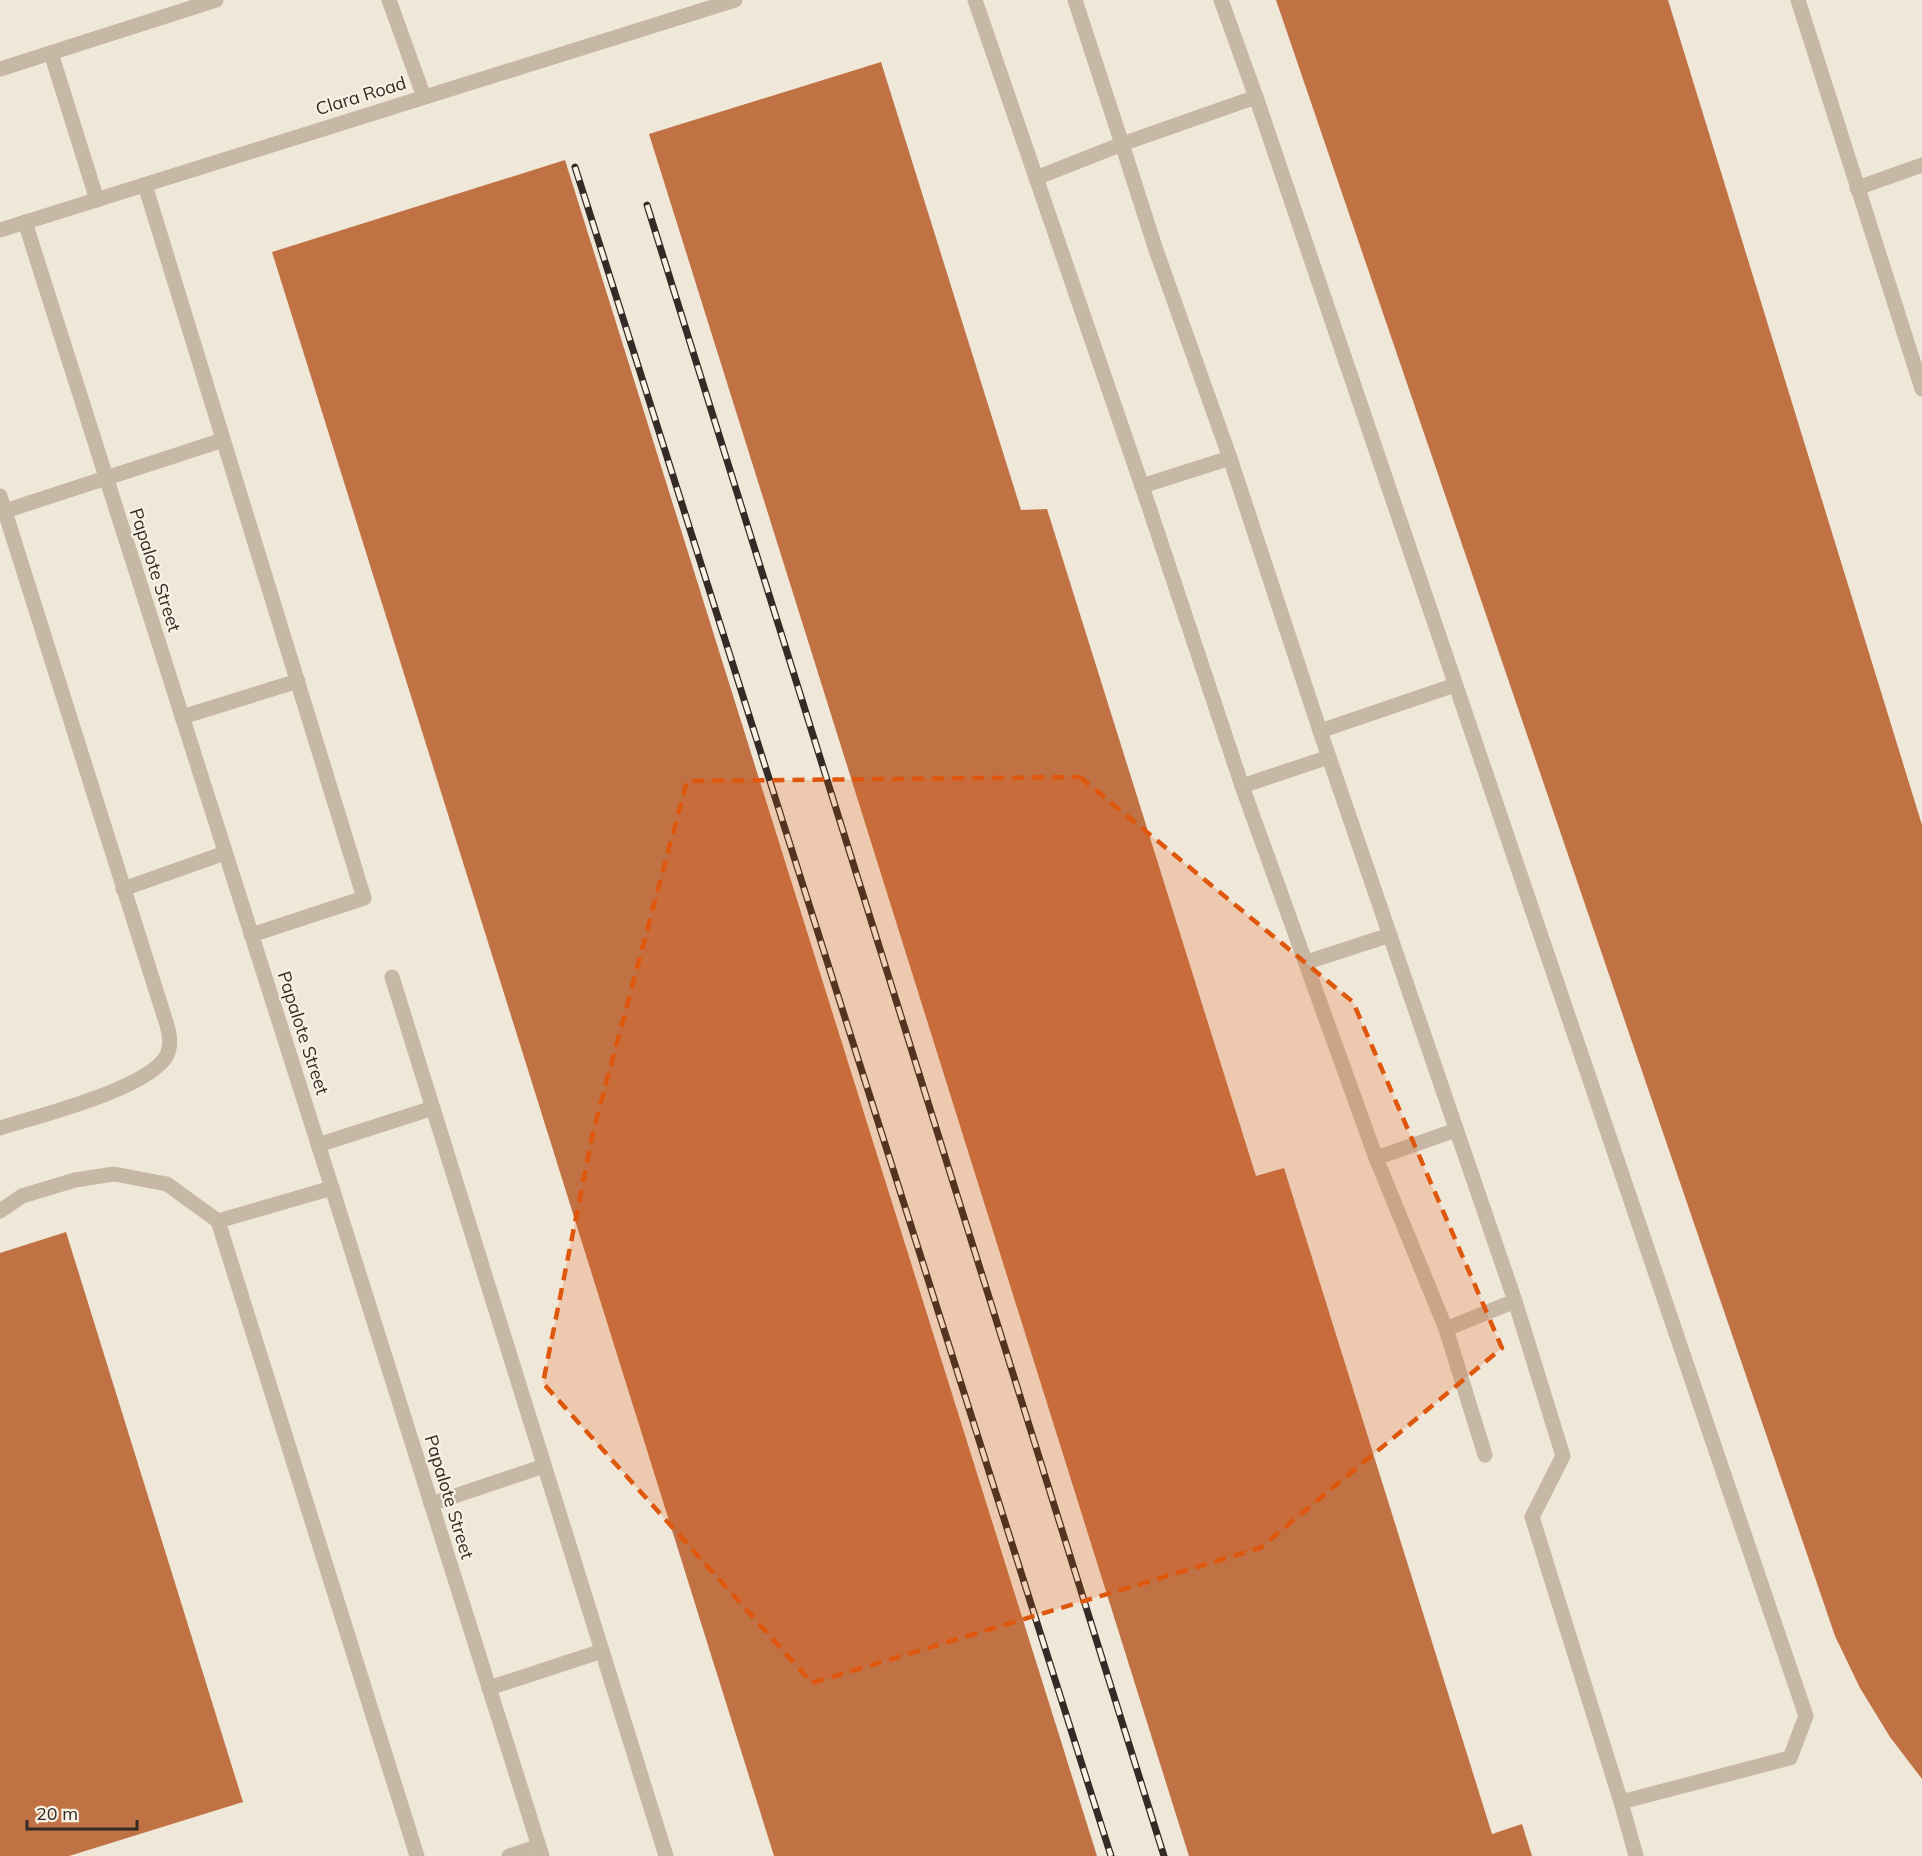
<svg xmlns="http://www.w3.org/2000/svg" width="1922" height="1856" font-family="Mulish,sans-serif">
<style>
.building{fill:#c17245}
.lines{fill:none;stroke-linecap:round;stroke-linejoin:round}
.minor{stroke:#c7b8a5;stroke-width:15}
.rail-casing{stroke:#332b26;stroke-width:7}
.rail{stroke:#f8f1e4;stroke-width:4.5;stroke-dasharray:14;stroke-linecap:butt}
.marked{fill:#df570d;fill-opacity:0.2;stroke:#df570d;stroke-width:4.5;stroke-dasharray:12 8;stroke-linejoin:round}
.labels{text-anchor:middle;stroke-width:4.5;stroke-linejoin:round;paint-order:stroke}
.street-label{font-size:18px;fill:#332b26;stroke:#f8f1e4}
</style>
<rect width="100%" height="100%" fill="#efe7d8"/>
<!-- building -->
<g class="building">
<polygon points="1276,0 1668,0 1922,825 1922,1779 1890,1737 1860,1688 1835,1636"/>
<polygon points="881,62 1021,510 1047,509 1256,1176 1284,1168 1492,1834 1522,1824 1532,1856 1189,1856 649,134"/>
<polygon points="565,160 1097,1856 774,1856 272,252"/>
<polygon points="66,1232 243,1802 69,1856 0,1856 0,1253"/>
</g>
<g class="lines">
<!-- minor -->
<g class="minor">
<polyline points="389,0 424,97"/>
<polyline points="975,0 1142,486 1230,458 1320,731 1455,685"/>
<polyline points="1075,0 1122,144 1256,97 1806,1716 1790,1758 1621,1802 1636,1856"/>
<polyline points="1221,0 1256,97"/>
<polyline points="1798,0 1922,389"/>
<polyline points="51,53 97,200"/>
<polyline points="0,69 216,0"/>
<polyline points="1036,178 1122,144 1156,250 1230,458"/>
<polyline points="145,185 364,898 251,935"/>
<polyline points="1857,188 1922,165"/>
<polyline points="25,222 332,1188 542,1856"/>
<polyline points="0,230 735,0"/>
<polyline points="1142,486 1242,786 1376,1158 1446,1329"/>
<path d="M 0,496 L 165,1019 C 169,1030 172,1044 167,1055 C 149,1089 38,1116 0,1128"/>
<polyline points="5,511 223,440"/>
<polyline points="182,717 298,681"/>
<polyline points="1320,731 1515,1301 1563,1456 1532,1517 1621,1802"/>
<polyline points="1242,786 1329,757"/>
<polyline points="123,889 225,853"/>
<polyline points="1307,962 1390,935"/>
<polyline points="392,977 666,1856"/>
<polyline points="318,1145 433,1108"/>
<polyline points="1376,1158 1456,1130"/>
<polyline points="0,1211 22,1196 75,1180 114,1174 167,1184 218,1221 417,1856"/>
<polyline points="218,1221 332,1188"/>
<polyline points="1485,1455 1446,1329 1515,1301"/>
<polyline points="431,1504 544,1466"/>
<polyline points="489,1688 602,1651"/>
<polyline points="509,1856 539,1846"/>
</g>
<!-- rail casing -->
<g class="rail-casing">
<g id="rail">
<polyline points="575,167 1111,1856"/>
<polyline points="647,205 1164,1856"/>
</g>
</g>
<!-- rail -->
<use href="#rail" class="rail"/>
</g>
<!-- marked area -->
<path class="marked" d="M 1080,777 L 1353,1002 L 1502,1348 L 1260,1548 L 812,1683 L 543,1383 L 593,1132 L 687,781 Z"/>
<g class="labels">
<!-- street labels -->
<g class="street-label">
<text transform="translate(361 96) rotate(-17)" y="6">Clara Road</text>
<text transform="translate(155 570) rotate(72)" y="6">Papalote Street</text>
<text transform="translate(303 1033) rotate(72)" y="6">Papalote Street</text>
<text transform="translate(449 1497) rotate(73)" y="6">Papalote Street</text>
</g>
</g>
<!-- scale -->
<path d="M27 1820v9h110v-9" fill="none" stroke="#332b26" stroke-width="3"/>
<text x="36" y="1820" font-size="18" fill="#332b26" stroke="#f8f1e4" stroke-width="4.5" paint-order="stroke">20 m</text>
</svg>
